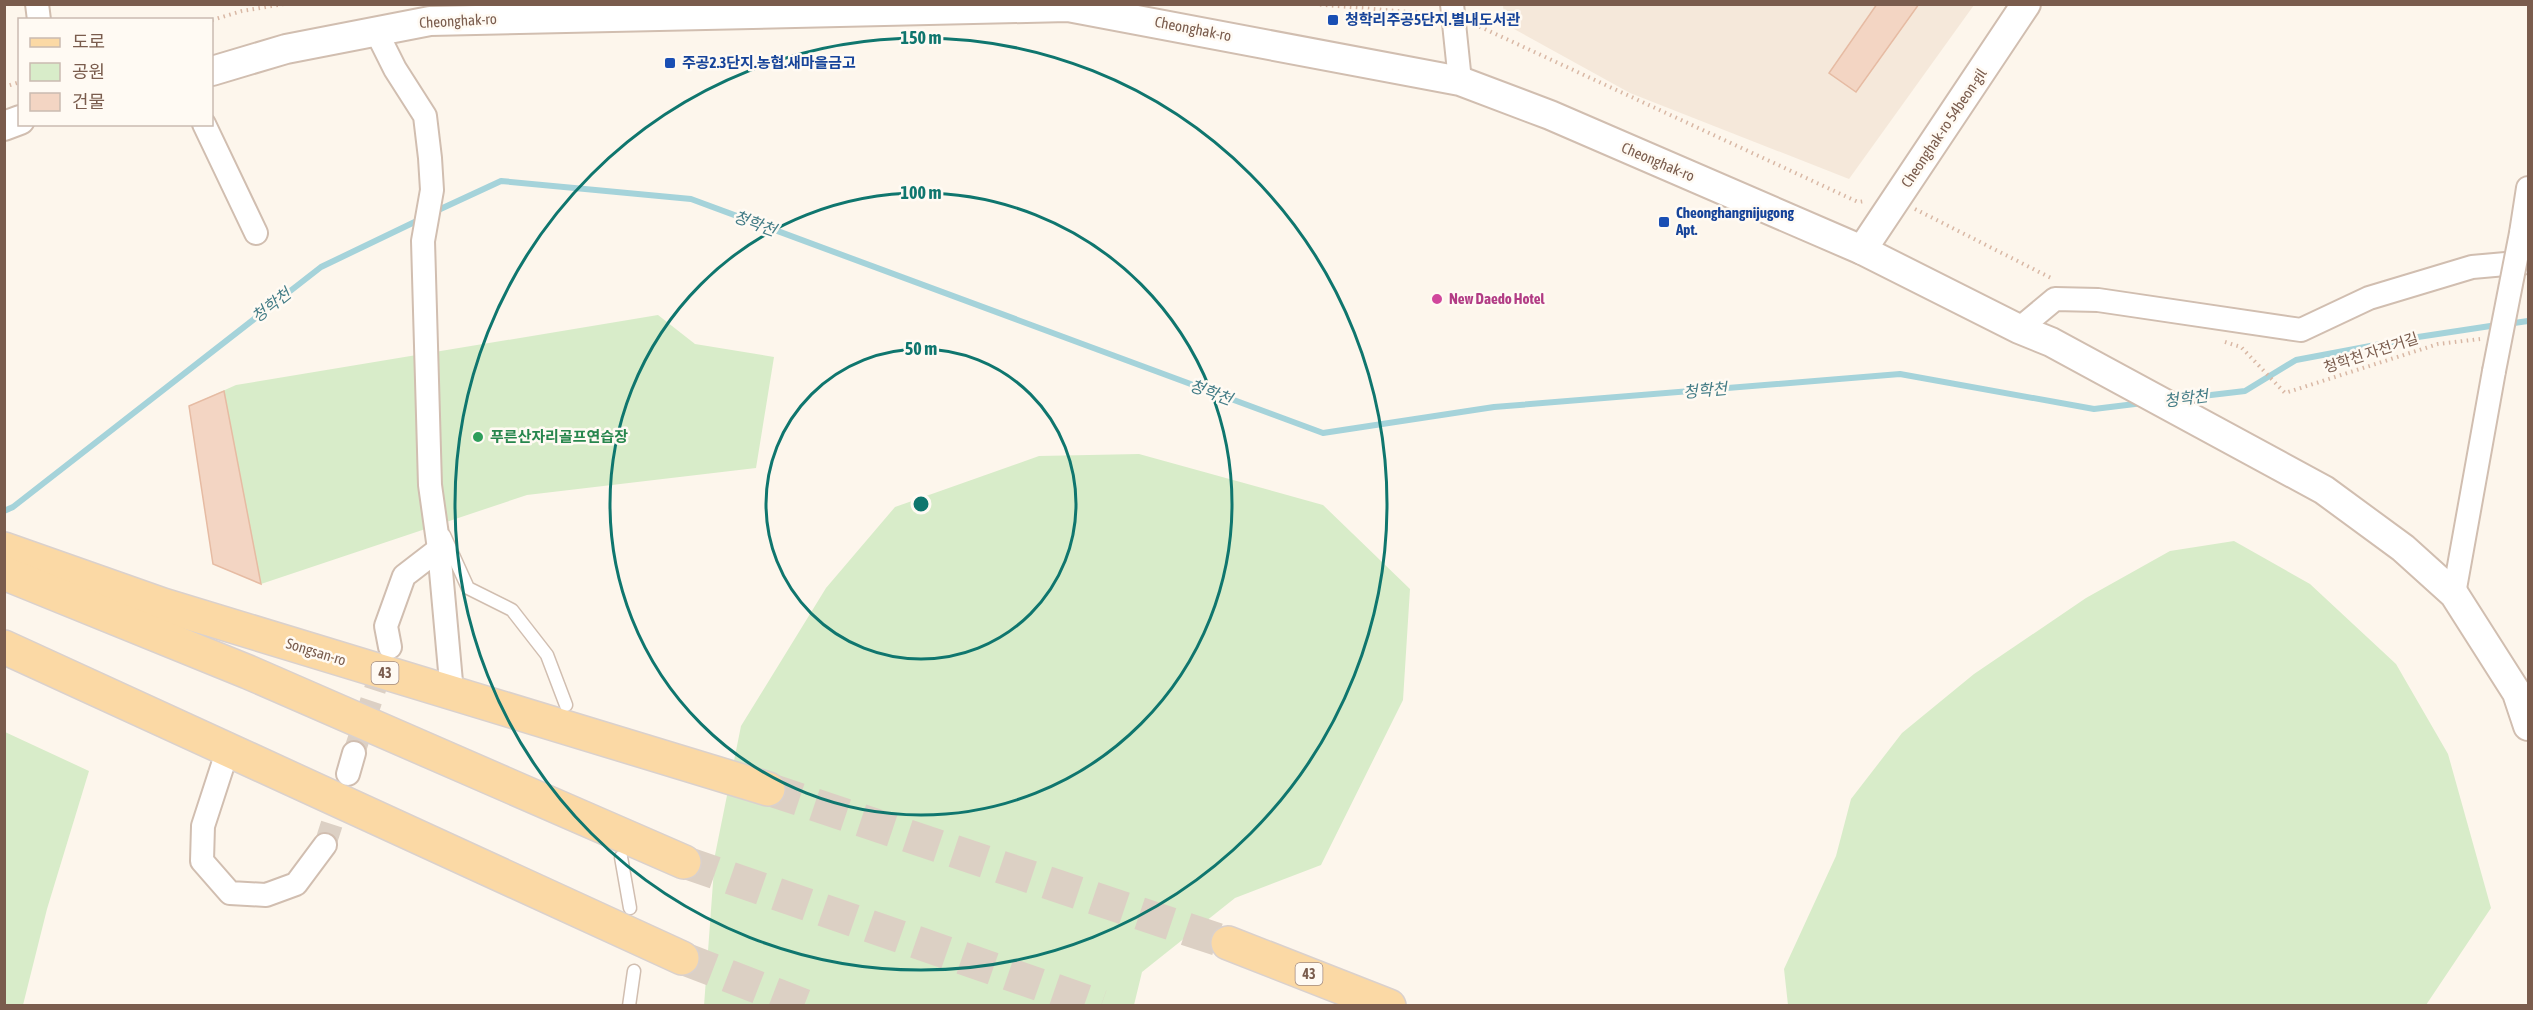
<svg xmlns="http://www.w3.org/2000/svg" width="2533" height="1010" font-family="'Asap Condensed','Noto Sans KR',sans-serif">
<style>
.residential{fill:#f5e8da}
.green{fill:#d8ecc9}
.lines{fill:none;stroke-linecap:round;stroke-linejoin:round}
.stream{stroke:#a5d3da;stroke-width:6}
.building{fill:#f3d5c3;stroke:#e6bba3;stroke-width:1.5}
.minor-tunnel{stroke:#dcd0c4;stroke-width:22;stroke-dasharray:22 11;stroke-linecap:butt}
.primary-tunnel{stroke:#dcd0c4;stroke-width:33;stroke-dasharray:33 16;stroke-linecap:butt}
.service-casing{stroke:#d1beb0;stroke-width:15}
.minor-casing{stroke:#d1beb0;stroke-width:26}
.tertiary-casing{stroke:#d1beb0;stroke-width:32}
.primary-casing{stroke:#dad1cd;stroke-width:36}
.path{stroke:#d9b8a5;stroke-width:4;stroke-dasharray:1.5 4.5;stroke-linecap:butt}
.service{stroke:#fff;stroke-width:12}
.minor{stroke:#fff;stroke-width:22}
.tertiary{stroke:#fff;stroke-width:28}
.primary{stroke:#fbd9a5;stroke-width:33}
.minor-bridge-casing{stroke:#d1beb0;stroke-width:26;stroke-linecap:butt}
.minor-bridge{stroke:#fff;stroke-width:22}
.ring{fill:none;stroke:#0f766e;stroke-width:3}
.transit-dot{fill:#1a4fb4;stroke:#fffaf3;stroke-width:2}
.hotel-dot{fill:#d1479c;stroke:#fffaf3;stroke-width:2}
.leisure-dot{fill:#2e9e5b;stroke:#fffaf3;stroke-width:2}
.labels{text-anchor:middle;stroke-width:5;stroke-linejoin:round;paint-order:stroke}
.shield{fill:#fffaf3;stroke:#a28b7f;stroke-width:1.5}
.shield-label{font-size:14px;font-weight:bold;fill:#7a5c4d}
.transit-label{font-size:15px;font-weight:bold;fill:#164399;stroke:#fffaf3;text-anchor:start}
.street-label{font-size:15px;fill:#7a5c4d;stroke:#fffaf3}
.hotel-label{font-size:15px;font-weight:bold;fill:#b23c85;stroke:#fffaf3;text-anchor:start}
.leisure-label{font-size:15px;font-weight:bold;fill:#27864d;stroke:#fffaf3;text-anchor:start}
.water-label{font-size:16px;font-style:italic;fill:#437c86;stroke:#fffaf3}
.centre{fill:#0f766e;stroke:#fffaf3;stroke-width:3}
.ring-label{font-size:18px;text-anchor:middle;font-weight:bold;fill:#0f766e;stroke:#fffaf3;stroke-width:5;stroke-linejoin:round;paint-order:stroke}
</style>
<rect width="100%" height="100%" fill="#fdf6ec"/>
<!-- residential -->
<polygon class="residential" points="1503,5 1974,5 1849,179 1630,93 1505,24"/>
<!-- green -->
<g class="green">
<polygon points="658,315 695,344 774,357 756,468 527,495 261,584 213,564 189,406 236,385"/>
<polygon points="1139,454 1323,505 1410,589 1403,700 1321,865 1235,898 1142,972 1134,1005 704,1006 715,855 741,726 826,588 895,507 1039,456"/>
<polygon points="2234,541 2310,584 2396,664 2448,754 2491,908 2426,1005 1788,1005 1784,969 1836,856 1851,799 1902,733 1974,674 2086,598 2170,551"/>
<polygon points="5,732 89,771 47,909 23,1005 5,1005"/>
</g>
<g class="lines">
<!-- stream -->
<g class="stream">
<polyline points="434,212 501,181 691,199 1323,433 1494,407 1900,374 2094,409 2143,403"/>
<polyline points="2507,324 2528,321"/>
<polyline points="2177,399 2245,391 2296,360 2418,337 2497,325"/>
<polyline points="4,511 13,507 321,267 423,218"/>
</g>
</g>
<!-- building -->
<g class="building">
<polygon points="1877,4 1919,4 1856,92 1829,73"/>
<polygon points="224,391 261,584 213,564 189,406"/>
</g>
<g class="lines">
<!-- minor-tunnel -->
<g class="minor-tunnel">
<polyline points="354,753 385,659"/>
<polyline points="325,845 343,789"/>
</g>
<!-- primary-tunnel -->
<g class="primary-tunnel">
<polyline points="768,789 1228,943"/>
<polyline points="684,862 1101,1006"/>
<polyline points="682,958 806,1006"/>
</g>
<!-- service casing -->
<g class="service-casing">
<g id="service">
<polyline points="444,535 468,588 512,610 547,655 566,705"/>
<polyline points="621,857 630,908"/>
<polyline points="629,1006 634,971"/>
</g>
</g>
<!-- minor casing -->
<g class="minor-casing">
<g id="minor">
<polyline points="37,4 39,20"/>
<polyline points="1452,4 1460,81"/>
<polyline points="376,31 395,69 425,116 430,158 432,190 423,241 430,485 439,549 452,693"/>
<polyline points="204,124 256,233"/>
<polyline points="2521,233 2528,188"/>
<polyline points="2019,329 2055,299 2098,300 2301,330 2369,298 2472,267 2528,262"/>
<polyline points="2454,594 2494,371"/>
<polyline points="390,647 386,626 404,576 439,549"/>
<polyline points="228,749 203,826 202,861 230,893 266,895 296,884 325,845"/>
<polyline points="348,774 354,753"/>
</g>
</g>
<!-- tertiary casing -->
<g class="tertiary-casing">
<g id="tertiary">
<polyline points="212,71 286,49 430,21 1068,7 1460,81 1550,115 1862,250 2019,329 2051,342 2324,490 2403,548 2454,594 2517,693 2528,726"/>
<polyline points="4,126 20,120"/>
<polyline points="1862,250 2026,4"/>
</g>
</g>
<!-- primary casing -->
<g class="primary-casing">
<g id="primary">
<polyline points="4,549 163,605 768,789"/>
<polyline points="4,573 248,672 684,862"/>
<polyline points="4,647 682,958"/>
<polyline points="1228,943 1389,1006"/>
</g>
</g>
<!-- path -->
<g class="path">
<polyline points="1314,4 1432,14"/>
<polyline points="212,20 242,11 284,4"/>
<polyline points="1474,24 1858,202 1865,201"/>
<polyline points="4,87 20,82"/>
<polyline points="1915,209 2053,279"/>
<polyline points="2225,342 2241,347 2285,393 2438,344 2480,339"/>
</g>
<!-- service -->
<use href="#service" class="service"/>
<!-- minor -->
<use href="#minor" class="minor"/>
<!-- tertiary -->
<use href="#tertiary" class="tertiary"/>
<!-- primary -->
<use href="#primary" class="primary"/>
<!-- minor-bridge casing -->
<g class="minor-bridge-casing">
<polyline id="minor-bridge" points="2494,371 2521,233"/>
</g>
<!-- minor-bridge -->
<use href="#minor-bridge" class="minor-bridge"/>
</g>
<!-- distance rings -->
<g class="ring">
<circle cx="921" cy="504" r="155"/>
<circle cx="921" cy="504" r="311"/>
<circle cx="921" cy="504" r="466"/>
</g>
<!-- markers -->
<g class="transit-dot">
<rect x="1327" y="14" width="12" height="12" rx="3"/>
<rect x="664" y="57" width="12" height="12" rx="3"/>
<rect x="1658" y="216" width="12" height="12" rx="3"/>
</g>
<circle class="hotel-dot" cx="1437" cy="299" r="6"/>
<circle class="leisure-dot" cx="478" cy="437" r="6"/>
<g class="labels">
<!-- shield labels -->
<g class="shield">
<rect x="371.5" y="662" width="27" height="22" rx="4.5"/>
<rect x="1295.5" y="963" width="27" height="22" rx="4.5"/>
</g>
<g class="shield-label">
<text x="385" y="678">43</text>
<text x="1309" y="979">43</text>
</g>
<!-- transit labels -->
<g class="transit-label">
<text x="1345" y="25">청학리주공5단지.별내도서관</text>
<text x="682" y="68">주공2.3단지.농협.새마을금고</text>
<text x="1676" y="218">Cheonghangnijugong<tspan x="1676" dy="17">Apt.</tspan></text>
</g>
<!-- street labels -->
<g class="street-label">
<text transform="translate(458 21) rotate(-3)" y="5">Cheonghak-ro</text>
<text transform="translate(1193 29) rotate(11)" y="5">Cheonghak-ro</text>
<text transform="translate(1944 128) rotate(-56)" y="5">Cheonghak-ro 54beon-gil</text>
<text transform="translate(1658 162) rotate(23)" y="5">Cheonghak-ro</text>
<text transform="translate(2371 353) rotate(-18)" y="5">청학천 자전거길</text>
<text transform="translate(316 652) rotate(17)" y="5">Songsan-ro</text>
</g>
<!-- hotel labels -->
<g class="hotel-label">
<text x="1449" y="304">New Daedo Hotel</text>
</g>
<!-- leisure labels -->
<g class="leisure-label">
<text x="490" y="442">푸른산자리골프연습장</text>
</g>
<!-- water labels -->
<g class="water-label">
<text transform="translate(755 223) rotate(20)" y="6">청학천</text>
<text transform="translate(271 305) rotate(-38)" y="6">청학천</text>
<text transform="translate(1705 390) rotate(-5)" y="6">청학천</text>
<text transform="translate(1211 392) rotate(20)" y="6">청학천</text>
<text transform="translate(2186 398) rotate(-7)" y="6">청학천</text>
</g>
</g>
<circle cx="921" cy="504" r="9" class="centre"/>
<g class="ring-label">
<text x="921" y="44">150 m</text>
<text x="921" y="199">100 m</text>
<text x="921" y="355">50 m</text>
</g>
<!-- border -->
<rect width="2533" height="1010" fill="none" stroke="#7a5c4d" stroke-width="12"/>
<!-- legend -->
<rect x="18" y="18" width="195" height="108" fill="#fffaf3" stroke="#cabbb1" stroke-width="1.5"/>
<rect x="30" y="38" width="30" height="9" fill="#fbd9a5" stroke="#cabbb1" stroke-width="1.5"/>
<text x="72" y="48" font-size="18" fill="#7a5c4d">도로</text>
<rect x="30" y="63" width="30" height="18" fill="#d8ecc9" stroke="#cabbb1" stroke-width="1.5"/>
<text x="72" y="78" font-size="18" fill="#7a5c4d">공원</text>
<rect x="30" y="93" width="30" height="18" fill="#f3d5c3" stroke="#cabbb1" stroke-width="1.5"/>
<text x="72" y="108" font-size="18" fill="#7a5c4d">건물</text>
</svg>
